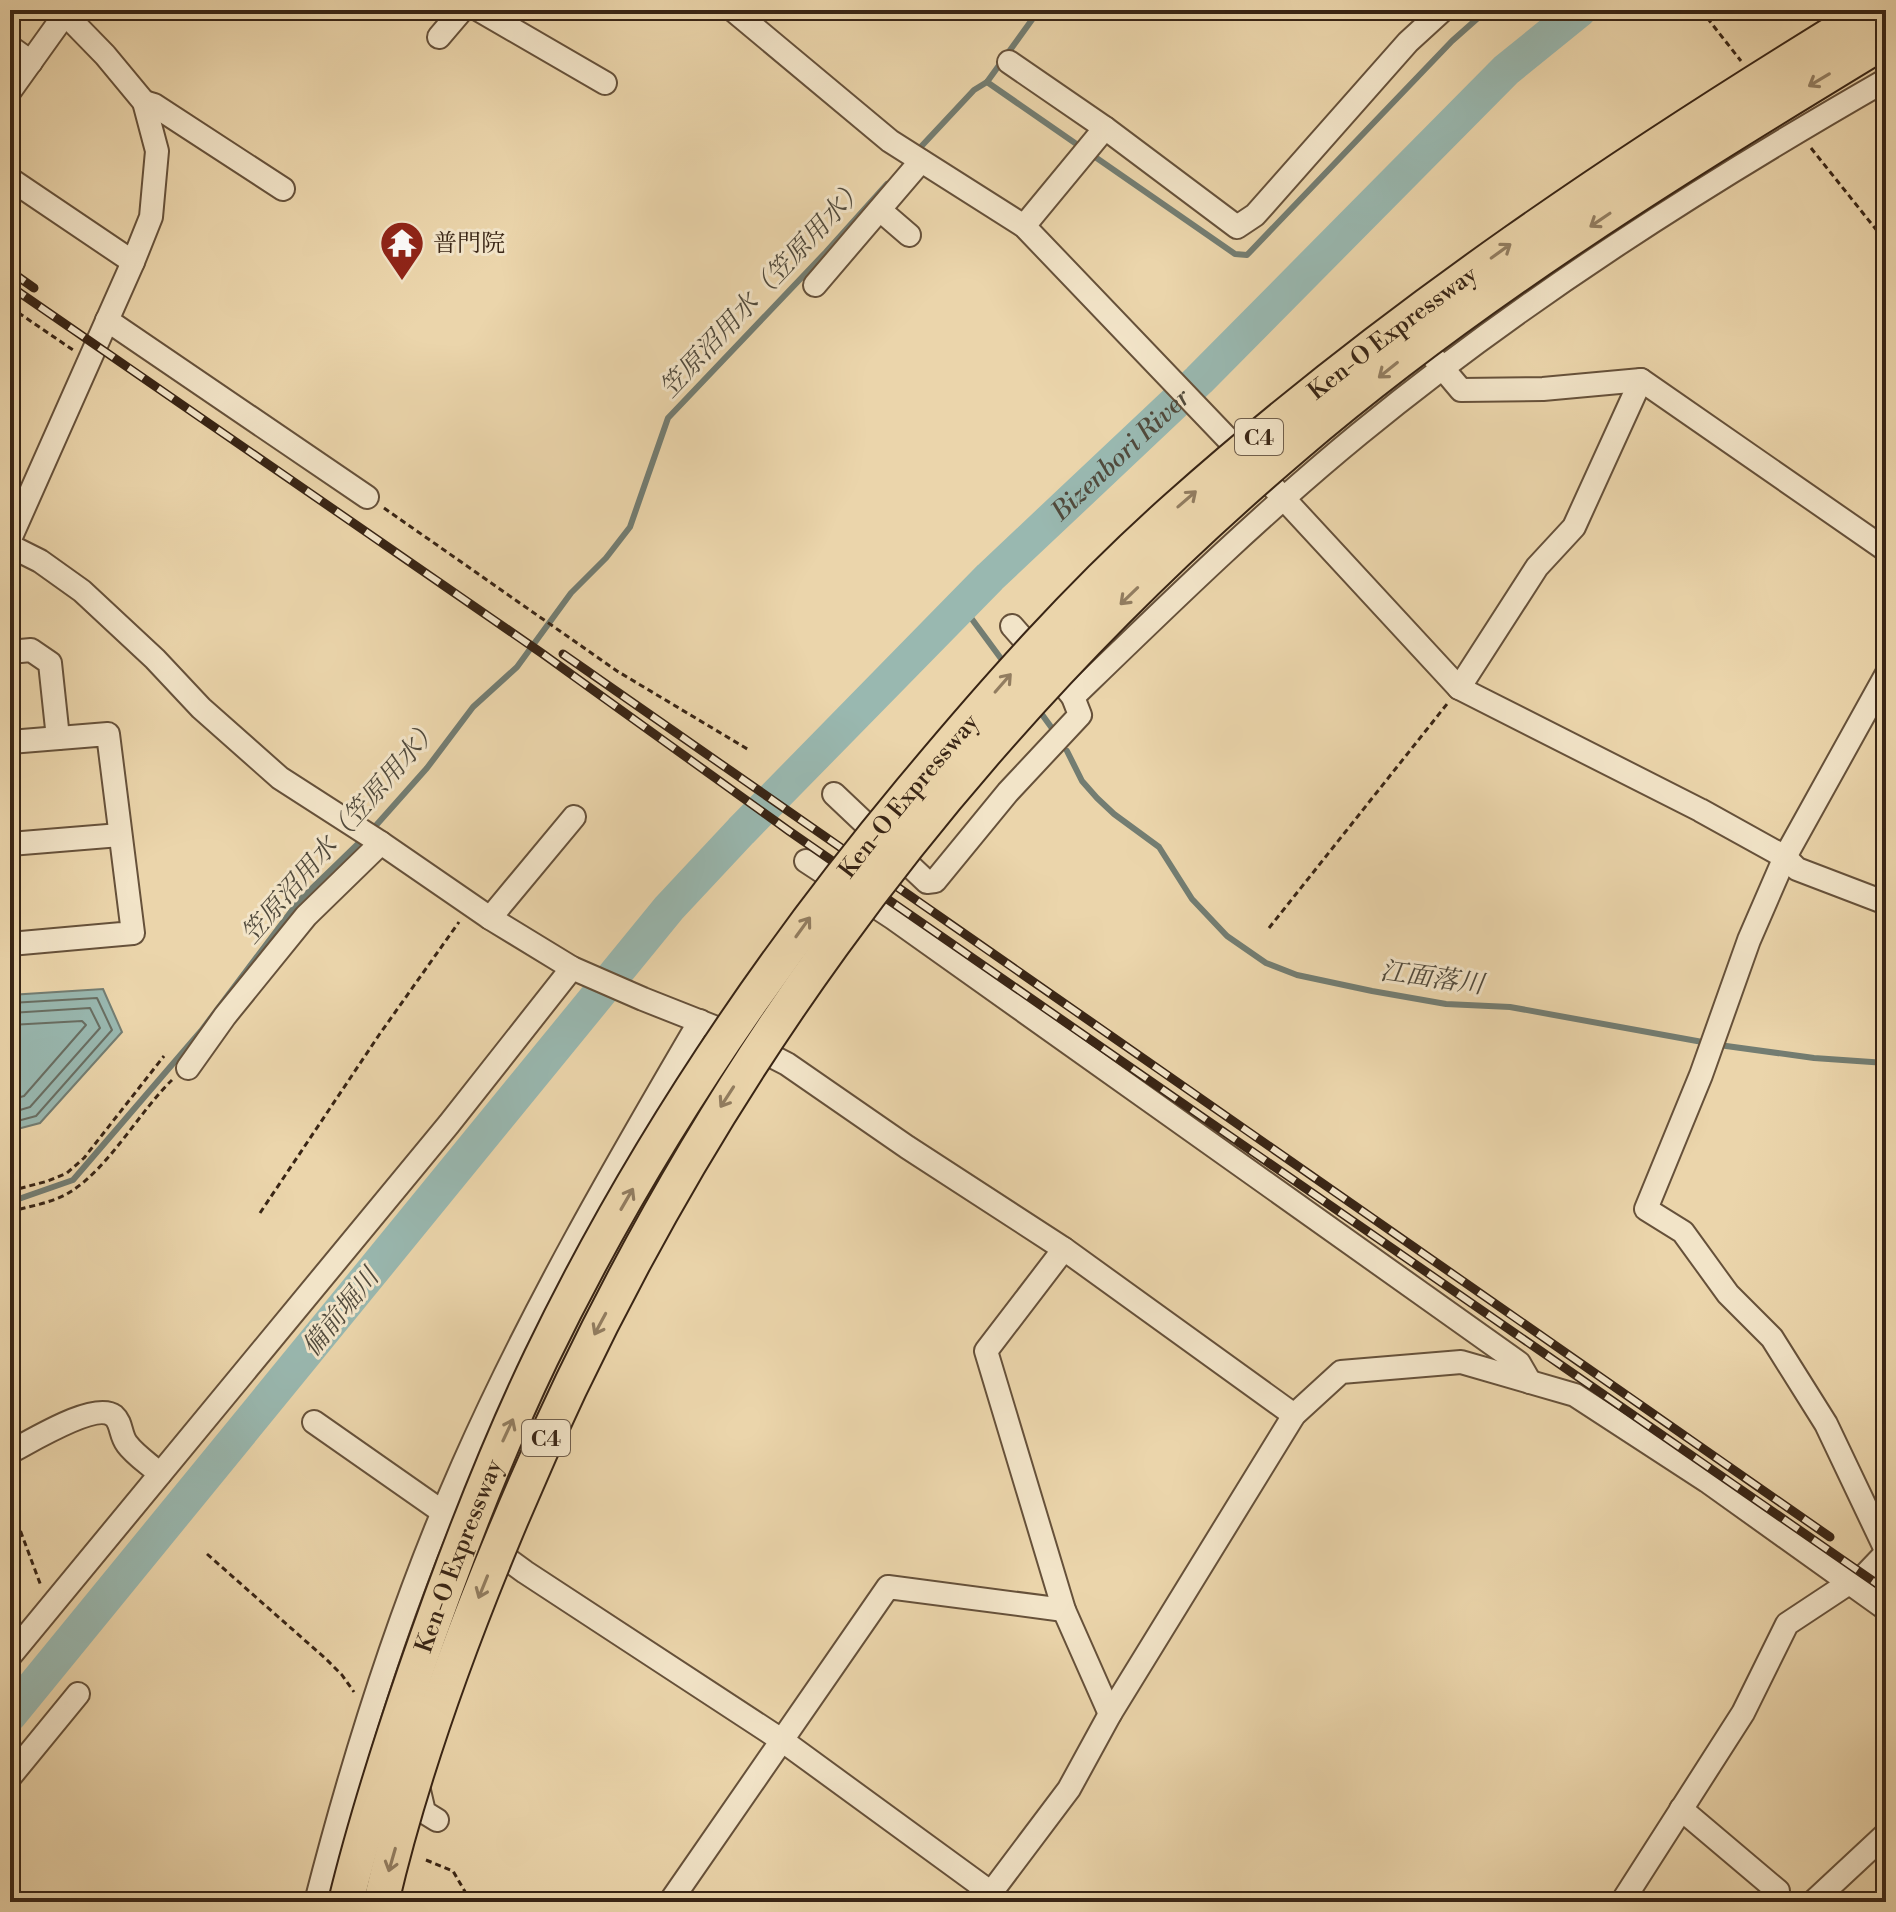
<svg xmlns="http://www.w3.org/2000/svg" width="1896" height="1912" font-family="'Libre Bodoni','Noto Serif JP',serif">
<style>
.water{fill:#99b8b0;stroke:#737d72;stroke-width:2}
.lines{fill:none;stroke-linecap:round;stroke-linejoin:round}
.shore{stroke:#696e62;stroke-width:2}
.stream{stroke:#737d72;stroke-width:6}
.river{stroke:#99b8b0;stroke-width:34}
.minor-casing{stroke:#66513a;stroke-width:26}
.path{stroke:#392515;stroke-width:3;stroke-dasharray:6 4;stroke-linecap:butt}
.minor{stroke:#f2e4c8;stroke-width:22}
.rail-casing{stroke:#392515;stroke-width:9}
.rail{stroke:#f2e4c8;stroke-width:6;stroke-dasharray:18;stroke-linecap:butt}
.highway-bridge-casing{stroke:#392515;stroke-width:38;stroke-linecap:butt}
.highway-bridge{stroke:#ebd5ab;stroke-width:34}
.oneway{stroke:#927d60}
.labels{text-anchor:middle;stroke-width:6;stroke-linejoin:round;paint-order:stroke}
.shield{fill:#f2e4c8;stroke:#705e4b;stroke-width:2}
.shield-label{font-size:22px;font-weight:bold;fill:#392515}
.poi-label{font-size:24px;fill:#392515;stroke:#f2e4c8;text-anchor:start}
.street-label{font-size:24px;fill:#392515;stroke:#f2e4c8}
.water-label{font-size:26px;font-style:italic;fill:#514a3c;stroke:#f2e4c8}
</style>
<rect width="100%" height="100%" fill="#ebd5ab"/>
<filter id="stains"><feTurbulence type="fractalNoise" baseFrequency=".0025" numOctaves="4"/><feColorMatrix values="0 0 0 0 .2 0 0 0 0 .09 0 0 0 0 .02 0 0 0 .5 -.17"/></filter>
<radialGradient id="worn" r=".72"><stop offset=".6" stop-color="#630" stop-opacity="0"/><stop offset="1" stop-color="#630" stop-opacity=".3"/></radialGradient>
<!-- water -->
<polygon class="water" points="103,989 122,1032 40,1123 10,1131 10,995"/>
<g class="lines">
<!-- shore -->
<g class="shore">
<polyline points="10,1003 97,998 112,1030 36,1116 10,1123"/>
<polyline points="10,1013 90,1008 100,1028 30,1107 10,1113"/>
<polyline points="10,1025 82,1021 86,1025 24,1096 10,1100"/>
</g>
<!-- stream -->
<g class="stream">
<polyline points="987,82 1235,254 1247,255 1452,41 1487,10"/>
<polyline points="916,152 974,90 987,82 1039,10"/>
<polyline points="963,607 1005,664"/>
<polyline points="1038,709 1054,731"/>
<polyline points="1067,751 1082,781 1097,798 1114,814 1159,847 1192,899 1227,936 1266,963 1297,975 1372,991 1446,1004 1510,1007 1708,1043"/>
<polyline points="371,831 427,768 473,707 517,667 571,593 606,558 630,527 668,418 826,252 887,184"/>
<polyline points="1719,1045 1814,1058 1886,1063"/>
<polyline points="10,1202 73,1180 201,1031 299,901 363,839"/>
</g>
<!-- river -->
<path class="river" id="s1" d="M 10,1715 L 669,908 L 741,831 L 990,577 L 1199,380 L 1506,70 L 1580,10"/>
<!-- minor casing -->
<g class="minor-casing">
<g id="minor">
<polyline points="479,10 605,83"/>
<polyline points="733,10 890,141 1024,226 1248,460"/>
<polyline points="439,37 462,10"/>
<polyline points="10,47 31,62"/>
<polyline points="1009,62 1105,128"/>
<polyline points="10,91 68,10"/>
<polyline points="144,102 154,105 283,189"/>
<polyline points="10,179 133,262"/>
<polyline points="880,210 909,235"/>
<polyline points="1024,226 1105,128 1237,227 1255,215 1408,42 1443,10"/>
<polyline points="815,285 921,161"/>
<polyline points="107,320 367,497"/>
<polyline points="1434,358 1461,390 1543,389 1641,380 1886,550"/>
<polyline points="1641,380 1574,527 1537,567 1459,688 1700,810 1785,857 1797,869 1886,903"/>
<polyline points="1274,488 1459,688"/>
<polyline points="10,539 133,262 151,217 157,151 144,102 105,55 66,15"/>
<polyline points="10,546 40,561 82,591 155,659 201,708 280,778 381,843 490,918 572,968 643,999 719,1029 787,1064 907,1147 1064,1249 1294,1415"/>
<polyline points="1012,626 1040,658"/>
<polyline points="10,652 31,650 50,663 58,738"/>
<polyline points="1886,675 1785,857 1749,940 1701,1075 1646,1209 1683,1232 1728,1294 1772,1338 1826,1424 1886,1550"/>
<path d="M 1073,697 C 1166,607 1259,516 1359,434 C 1522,300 1703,185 1886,80"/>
<polyline points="10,742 108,734 133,933 10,944"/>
<polyline points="834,794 927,882 935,881 1008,792 1080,715 1073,697 1065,687"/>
<polyline points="10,844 120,835"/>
<polyline points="806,861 893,918 1519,1363 1530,1382"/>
<polyline points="490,918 574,817"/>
<polyline points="188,1068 225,1016 306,916 381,843"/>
<polyline points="1064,1249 986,1351 1064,1610 1110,1714"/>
<polyline points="314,1422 454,1520"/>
<path d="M 10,1452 C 30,1442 95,1401 114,1416 C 122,1423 120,1435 127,1444 C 135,1455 149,1464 160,1474"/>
<polyline points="488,1545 525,1572 783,1741 990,1892 997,1902"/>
<polyline points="10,1656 449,1124 572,968"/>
<polyline points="10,1777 78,1694"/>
<polyline points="417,1782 424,1812 437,1820"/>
<polyline points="1681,1809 1778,1891 1778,1902"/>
<path d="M 316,1902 C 354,1754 401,1605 463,1465 C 531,1311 615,1166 700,1021"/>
<polyline points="670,1902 888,1587 1064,1610"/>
<polyline points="984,1902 1069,1789 1110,1714 1294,1415 1341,1372 1461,1362 1575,1395 1707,1481 1886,1609"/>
<polyline points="1622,1902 1743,1713 1787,1624 1849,1583 1865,1575 1886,1553"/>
<polyline points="1813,1902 1886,1834"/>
</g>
</g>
<!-- path -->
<g class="path">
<polyline points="1701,10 1741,61"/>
<polyline points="1811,148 1886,242"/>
<polyline points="10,307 73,350"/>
<polyline points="384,508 617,671 749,750"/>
<polyline points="1269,928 1447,704"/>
<polyline points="10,1191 48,1181 67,1173 84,1158 164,1056"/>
<path d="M 10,1212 C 29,1206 53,1203 70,1192 C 109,1168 139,1112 172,1080"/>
<polyline points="260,1213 379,1035 459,922"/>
<polyline points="10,1503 41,1586"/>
<polyline points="207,1554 326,1659 342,1675 354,1692"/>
<polyline points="426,1860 453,1871 471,1902"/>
</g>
<!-- minor -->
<use href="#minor" class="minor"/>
<!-- rail casing -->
<g class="rail-casing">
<g id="rail">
<polyline points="10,271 34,288"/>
<polyline points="10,286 543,654 789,831 1886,1590"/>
<polyline points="563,654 1830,1537"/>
</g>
</g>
<!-- rail -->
<use href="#rail" class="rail"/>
<!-- highway-bridge casing -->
<g class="highway-bridge-casing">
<g id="highway-bridge">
<path id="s2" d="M 346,1902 C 365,1824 389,1749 415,1673 C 452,1566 492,1460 541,1358 C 639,1155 767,964 911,791 C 994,691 1081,593 1178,507 C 1391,317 1629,158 1872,10"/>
<path d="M 381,1902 C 410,1777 454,1656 503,1538 C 680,1109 941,747 1294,446 C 1476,290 1682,164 1886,40"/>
</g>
</g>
<!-- highway-bridge -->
<use href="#highway-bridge" class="highway-bridge"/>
</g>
<!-- one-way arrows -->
<defs><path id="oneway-shaft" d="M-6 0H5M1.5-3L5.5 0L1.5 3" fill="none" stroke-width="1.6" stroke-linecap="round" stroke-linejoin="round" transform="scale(2)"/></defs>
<g class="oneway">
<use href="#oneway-shaft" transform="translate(1819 80) rotate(149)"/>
<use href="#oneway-shaft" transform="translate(1600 220) rotate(146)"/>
<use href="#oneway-shaft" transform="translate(1501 251) rotate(-36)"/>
<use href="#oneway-shaft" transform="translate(1388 370) rotate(141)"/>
<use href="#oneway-shaft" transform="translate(1187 499) rotate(-41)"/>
<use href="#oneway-shaft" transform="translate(1129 596) rotate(136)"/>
<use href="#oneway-shaft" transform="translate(1003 683) rotate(-49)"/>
<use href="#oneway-shaft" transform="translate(803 927) rotate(-54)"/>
<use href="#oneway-shaft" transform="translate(727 1097) rotate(123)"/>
<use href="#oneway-shaft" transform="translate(627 1199) rotate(-60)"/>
<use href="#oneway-shaft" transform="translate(600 1324) rotate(118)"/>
<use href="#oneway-shaft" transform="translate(508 1430) rotate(-65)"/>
<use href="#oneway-shaft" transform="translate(483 1587) rotate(112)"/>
<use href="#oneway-shaft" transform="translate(392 1860) rotate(106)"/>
</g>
<!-- icons -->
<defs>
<g id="temple-pin" transform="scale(2.3)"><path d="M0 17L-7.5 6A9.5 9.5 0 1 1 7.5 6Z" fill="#8f2418" stroke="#f2e4c8"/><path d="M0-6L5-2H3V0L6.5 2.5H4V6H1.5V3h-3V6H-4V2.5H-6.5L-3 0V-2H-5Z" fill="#fff"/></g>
</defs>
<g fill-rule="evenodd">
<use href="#temple-pin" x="402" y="243"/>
</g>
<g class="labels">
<!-- shield labels -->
<g class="shield">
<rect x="1235" y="419" width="48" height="36" rx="6"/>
<rect x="522" y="1420" width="48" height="36" rx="6"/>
</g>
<g class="shield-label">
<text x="1259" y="445">C4</text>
<text x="546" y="1446">C4</text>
</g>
<!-- poi labels -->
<g class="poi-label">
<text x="433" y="251">普門院</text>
</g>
<!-- street labels -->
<g class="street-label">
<text dy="8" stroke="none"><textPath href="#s2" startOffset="1924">Ken-O Expressway</textPath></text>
<text dy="8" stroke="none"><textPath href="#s2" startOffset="1252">Ken-O Expressway</textPath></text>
<text dy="8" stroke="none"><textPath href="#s2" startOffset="364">Ken-O Expressway</textPath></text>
</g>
<!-- water labels -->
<g class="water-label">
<text transform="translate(762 288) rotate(-47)" y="9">笠原沼用水（笠原用水）</text>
<text dy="9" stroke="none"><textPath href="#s1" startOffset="1682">Bizenbori River</textPath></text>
<text transform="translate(340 831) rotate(-49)" y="9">笠原沼用水（笠原用水）</text>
<text transform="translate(1432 977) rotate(8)" y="9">江面落川</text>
<text transform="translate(340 1312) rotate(-51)" y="9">備前堀川</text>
</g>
</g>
<!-- margin -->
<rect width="1896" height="1912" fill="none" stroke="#ebd5ab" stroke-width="40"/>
<rect x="12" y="12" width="1872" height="1888" fill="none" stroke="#392515" stroke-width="4"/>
<rect x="20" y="20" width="1856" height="1872" fill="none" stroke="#392515" stroke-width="2"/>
<rect width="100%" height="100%" filter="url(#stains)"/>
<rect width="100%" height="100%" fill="url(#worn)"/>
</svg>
